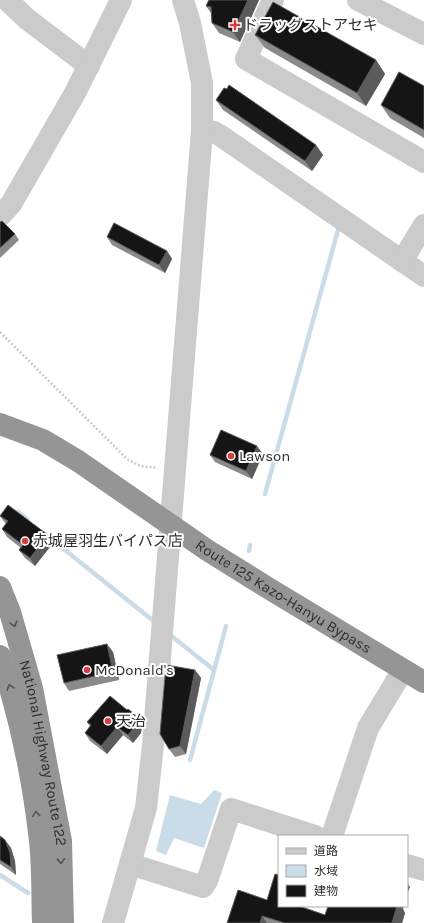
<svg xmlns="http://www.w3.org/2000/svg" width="424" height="923" font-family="Karla,'Noto Sans JP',sans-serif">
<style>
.water{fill:#cbdce9}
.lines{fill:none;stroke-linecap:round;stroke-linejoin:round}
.stream{stroke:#cbdce9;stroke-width:4.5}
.path{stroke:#cbcbcb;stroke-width:2.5;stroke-dasharray:2 2;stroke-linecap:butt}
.minor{stroke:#cbcbcb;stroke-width:22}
.highway{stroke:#959595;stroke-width:22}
.wall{fill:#8a8a8a}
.shaded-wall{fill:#5b5b5b}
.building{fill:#151515;stroke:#5b5b5b}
.oneway{stroke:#525252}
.poi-dot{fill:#d73e44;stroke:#fff;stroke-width:1.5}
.labels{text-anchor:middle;stroke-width:4;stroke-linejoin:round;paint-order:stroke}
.poi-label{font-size:15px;fill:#2e2e2e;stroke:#fff;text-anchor:start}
.street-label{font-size:15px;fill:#2e2e2e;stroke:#fff}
</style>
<rect width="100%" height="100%" fill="#fff"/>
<!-- water -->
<polygon class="water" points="214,790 222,793 204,848 174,838 166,855 156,851 170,795 201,804"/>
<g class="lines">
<!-- stream -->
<g class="stream">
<polyline points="265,494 338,230"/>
<polyline points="18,512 28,520"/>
<polyline points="45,534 156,623"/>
<polyline points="249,551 250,545"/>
<polyline points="169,634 214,670"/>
<polyline points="190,760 226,626"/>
<polyline points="0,875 28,893"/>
</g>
<!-- path -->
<polyline class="path" points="0,332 127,459 140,466 157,468"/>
<!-- minor -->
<g class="minor">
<polyline points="7,0 27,19 89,66"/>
<polyline points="273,0 246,59 424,162"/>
<polyline points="358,0 424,34"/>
<polyline points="202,131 214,132 221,136 424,276"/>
<polyline points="0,216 11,204 75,93 121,0"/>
<polyline points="402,261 424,225"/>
<polyline points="332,836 368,728 403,670"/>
<polyline points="130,864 203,887 207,881 231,809 315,836"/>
<polyline points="407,865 424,870"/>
<polyline points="113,923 146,808 153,745 202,131 202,83 190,23 183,0"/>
</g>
<!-- highway -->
<g class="highway">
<path id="s1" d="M 0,424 L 43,440 L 78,461 L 207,550 L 268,588 L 424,682"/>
<path id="s2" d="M 0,587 L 10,612 L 32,688 L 61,841 L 63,923"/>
<path d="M 0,656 C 20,716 33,778 40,841 C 43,868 42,896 43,923"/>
</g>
</g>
<!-- wall -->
<g class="wall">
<polygon points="259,0 240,42 219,33 212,23 211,13 206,6"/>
<polygon points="255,35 376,60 385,74 366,106 265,48"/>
<polygon points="424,86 424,138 390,118 381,105"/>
<polygon points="216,100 316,145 323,155 312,171 223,110"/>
<polygon points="0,222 15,234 19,240 0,258"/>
<polygon points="107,237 167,251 172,259 165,273 112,245"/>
<polygon points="263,454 252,479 215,462 210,455"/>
<polygon points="0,516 53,543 35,566 25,558 19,550 21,548 7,537 2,529 6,524"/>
<polygon points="113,652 119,680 69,691 64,683"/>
<polygon points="195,670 201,678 186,754 175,757 169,749"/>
<polygon points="127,710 137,716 142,724 141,733 133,743 123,735 107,754 90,741 85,733 90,726 87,722"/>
<polygon points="0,836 5,840 11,848 15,861 16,875 0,864"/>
<polygon points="267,900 301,907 325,915 403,909 405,913 402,923 227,923"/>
</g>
<!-- shaded-wall -->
<g class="shaded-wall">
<polygon points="248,0 259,0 240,42 233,32"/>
<polygon points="376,60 385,74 366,106 357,93"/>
<polygon points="316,145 323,155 312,171 305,161"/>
<polygon points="167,251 172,259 165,273 159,265"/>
<polygon points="257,446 263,454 252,479 246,471"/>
<polygon points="48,535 53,543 35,566 30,558"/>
<polygon points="107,644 113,652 119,680 113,672"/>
<polygon points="195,670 201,678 186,754 180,746"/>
<polygon points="137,716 142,724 141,733 133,743 128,735"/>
<polygon points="117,727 123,735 107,754 101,746"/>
<polygon points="5,840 11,848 15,861 16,875 11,867"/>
<polygon points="407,883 410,887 407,895"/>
<polygon points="397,906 404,906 403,909 405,913 402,923 392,923"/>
<polygon points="262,916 267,923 260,923"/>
</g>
<!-- building -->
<g class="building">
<polygon points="209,0 248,0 233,32 212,23 211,7 206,6"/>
<polygon points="273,2 376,60 357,93 255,35"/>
<polygon points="399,72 424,86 424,130 381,105"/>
<polygon points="229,85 316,145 305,161 216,100 224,88 227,89"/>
<polygon points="2,221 15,234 0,248 0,222"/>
<polygon points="114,223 167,251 159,265 107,237"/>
<polygon points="221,430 257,446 246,471 210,455"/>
<polygon points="8,505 48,535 30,558 19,550 23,545 2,529 8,521 0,516"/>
<polygon points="107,644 113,672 64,683 57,655"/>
<polygon points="166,665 195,670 180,746 169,749 160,734"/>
<polygon points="110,696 127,710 128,709 137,716 136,725 128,735 117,727 101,746 85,733 91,725 87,722"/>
<polygon points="0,836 5,840 10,853 11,867 0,860"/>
<polygon points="275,874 279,875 279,906 299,906 325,915 328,906 397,906 392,923 285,923 262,916 260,923 227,923 238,890 267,900"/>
</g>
<!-- one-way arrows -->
<defs><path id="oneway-chevron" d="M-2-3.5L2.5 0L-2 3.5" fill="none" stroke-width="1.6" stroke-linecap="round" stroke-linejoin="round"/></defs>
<g class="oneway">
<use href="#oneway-chevron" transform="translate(14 624) rotate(74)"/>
<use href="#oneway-chevron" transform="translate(10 687) rotate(-106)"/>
<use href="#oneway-chevron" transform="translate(36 814) rotate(-98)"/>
<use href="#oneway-chevron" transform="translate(61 861) rotate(88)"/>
</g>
<!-- markers -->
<g class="poi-dot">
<path d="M233 19h4v4h4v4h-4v4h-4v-4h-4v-4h4z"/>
<circle cx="231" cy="456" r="4"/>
<circle cx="25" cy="541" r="4"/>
<circle cx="87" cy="670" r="4"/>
<circle cx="108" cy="721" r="4"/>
</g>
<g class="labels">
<!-- poi labels -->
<g class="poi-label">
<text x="243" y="30">ドラッグストアセキ</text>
<text x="239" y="461">Lawson</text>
<text x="33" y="546">赤城屋羽生バイパス店</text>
<text x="95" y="675">McDonald's</text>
<text x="116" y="726">天治</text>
</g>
<!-- street labels -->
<g class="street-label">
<text dy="5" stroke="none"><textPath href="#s1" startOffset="333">Route 125 Kazo-Hanyu Bypass</textPath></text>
<text dy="5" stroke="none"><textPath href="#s2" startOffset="172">National Highway Route 122</textPath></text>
</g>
</g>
<!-- legend -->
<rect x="278" y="835" width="130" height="72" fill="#ffffff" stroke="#ababab"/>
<rect x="286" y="848" width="20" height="6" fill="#cbcbcb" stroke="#ababab"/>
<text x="314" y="855" font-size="12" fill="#2e2e2e">道路</text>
<rect x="286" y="865" width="20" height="12" fill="#cbdce9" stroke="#ababab"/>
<text x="314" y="875" font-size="12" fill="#2e2e2e">水域</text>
<rect x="286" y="885" width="20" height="12" fill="#151515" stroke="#ababab"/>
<text x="314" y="895" font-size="12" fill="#2e2e2e">建物</text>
</svg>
